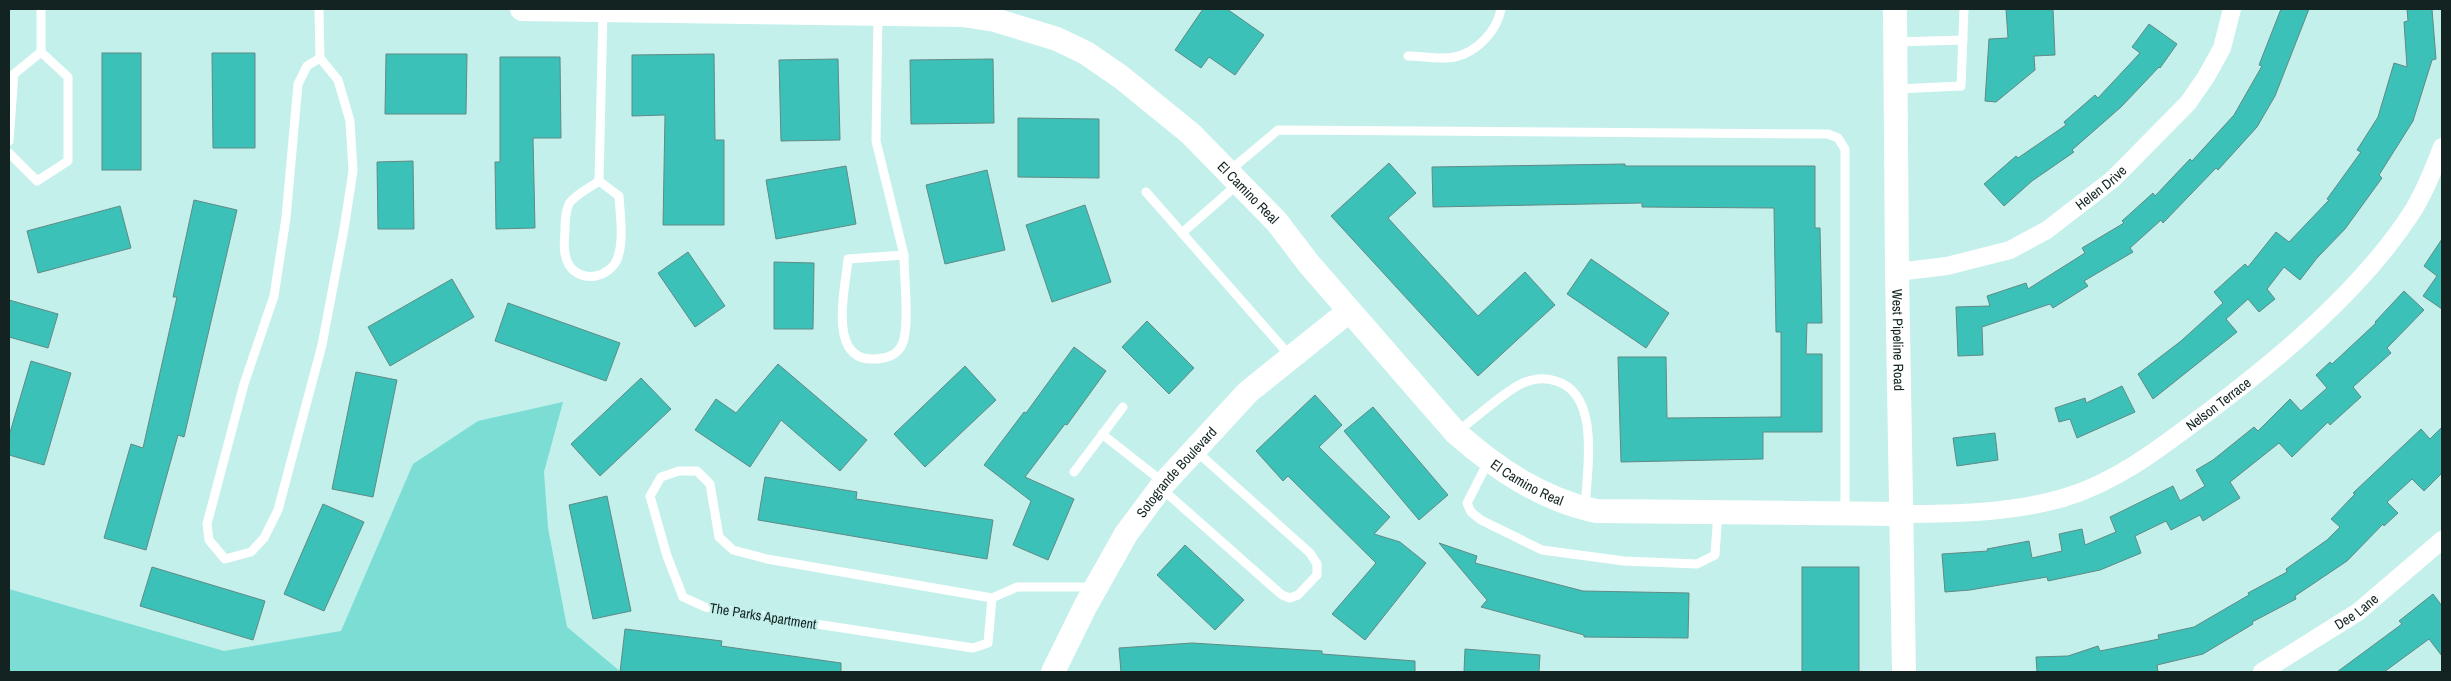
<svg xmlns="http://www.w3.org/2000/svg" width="2451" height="681" font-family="'Archivo Narrow',sans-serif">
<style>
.green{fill:#7bddd4}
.building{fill:#3bc1b7;stroke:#618a86}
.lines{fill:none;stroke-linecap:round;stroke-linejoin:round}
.lane{stroke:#fff;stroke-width:9}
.street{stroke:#fff;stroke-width:18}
.secondary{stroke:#fff;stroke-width:24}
.labels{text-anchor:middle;stroke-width:5;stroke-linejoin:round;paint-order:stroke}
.street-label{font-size:14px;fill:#122321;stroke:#c3f0eb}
</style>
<rect width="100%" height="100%" fill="#c3f0eb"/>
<!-- green -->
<polygon class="green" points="563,402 544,472 548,528 567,627 621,672 9,672 9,589 224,651 341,631 413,464 478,421"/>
<!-- building -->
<g class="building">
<polygon points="1203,9 1227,9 1264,35 1235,75 1209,57 1201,68 1175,50"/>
<polygon points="2006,9 2053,9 2055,55 2034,56 2035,70 1996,102 1985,101 1989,39 2008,38"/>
<polygon points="2281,9 2309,9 2275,96 2257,127 2218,170 2216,168 2163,223 2161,220 2130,248 2133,252 2084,281 2088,286 2053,308 2050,304 1982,327 1983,355 1958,356 1956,307 1990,306 1987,296 2026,283 2028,289 2085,253 2082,248 2124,223 2122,221 2153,193 2155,196 2190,159 2192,161 2234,115 2262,66 2259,65"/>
<polygon points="2407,9 2432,9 2436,59 2432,60 2413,121 2379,175 2382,178 2345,229 2317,258 2300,280 2284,267 2267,289 2275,299 2259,312 2248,299 2226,319 2237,332 2153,399 2138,374 2181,341 2223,303 2214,292 2245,264 2248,267 2276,232 2289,242 2329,200 2327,199 2361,152 2357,150 2378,117 2394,63 2407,67 2404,22 2408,21"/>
<polygon points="2149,24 2177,44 2160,68 2159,67 2121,107 2072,150 2074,152 2032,181 2004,206 1984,184 2016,156 2018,158 2066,125 2064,122 2095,95 2098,98 2140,53 2132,47"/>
<rect x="102" y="53" width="39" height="117"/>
<polygon points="212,53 255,53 255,148 213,148"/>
<polygon points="386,54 467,54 466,114 385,114"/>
<polygon points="714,54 715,140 724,140 724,225 663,225 665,115 632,116 632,55"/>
<polygon points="500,57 560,57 561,138 533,138 535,228 496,229 495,162 500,162"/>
<polygon points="838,59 840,140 781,141 779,60"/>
<polygon points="993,59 994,123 911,124 910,60"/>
<polygon points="1018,118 1099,119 1099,178 1018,177"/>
<polygon points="413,161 414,229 378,229 377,162"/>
<polygon points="1389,163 1416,193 1388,218 1478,316 1525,272 1555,305 1478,376 1331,216"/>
<polygon points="1625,164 1625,166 1815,166 1815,228 1820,228 1822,323 1807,323 1806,354 1822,354 1822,432 1763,432 1763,459 1621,462 1618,357 1666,357 1667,418 1781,417 1781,332 1776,332 1774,208 1642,207 1642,203 1433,207 1432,167"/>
<polygon points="846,166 856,224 776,239 766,180"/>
<polygon points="987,170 1005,250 945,264 926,185"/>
<polygon points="194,200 237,210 184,437 178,435 146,550 104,538 131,444 143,448 177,297 173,297"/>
<polygon points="1085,205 1111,282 1052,302 1026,225"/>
<polygon points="120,206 131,248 38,273 27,231"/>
<polygon points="2442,239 2442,309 2423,296 2437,276 2424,266"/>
<polygon points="688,252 725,306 695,327 658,273"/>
<polygon points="1591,259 1669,313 1646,348 1567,294"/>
<polygon points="774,262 814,263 813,329 774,329"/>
<polygon points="452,279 474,317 390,366 368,327"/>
<polygon points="2404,291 2424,310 2387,348 2391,353 2353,387 2361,397 2330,425 2328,422 2292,457 2279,443 2230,482 2240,498 2203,521 2200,515 2171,530 2166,521 2135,536 2141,553 2100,570 2048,581 2047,577 1970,590 1945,592 1942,554 1988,551 1987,549 2029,541 2032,558 2062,551 2059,534 2082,529 2085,545 2116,532 2110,517 2173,486 2180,501 2205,486 2196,470 2213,460 2254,427 2258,431 2290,399 2301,411 2327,388 2316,375 2330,362 2332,364 2376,323 2375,322"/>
<polygon points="9,300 58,314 48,348 9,337"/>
<polygon points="508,303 620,343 606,381 495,341"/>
<polygon points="1147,321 1194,368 1169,394 1122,347"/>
<polygon points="1074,347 1106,371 1067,425 1065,424 1025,477 1074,499 1048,560 1013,545 1031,501 984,465 1024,412 1026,413"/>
<polygon points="31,361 71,373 44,465 9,455 9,436"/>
<polygon points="778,364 867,440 840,471 781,420 750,467 695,430 716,399 736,413"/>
<polygon points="965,366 996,400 925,467 894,434"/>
<polygon points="356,372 397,380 373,497 332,489"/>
<polygon points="641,378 671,409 600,476 571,444"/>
<polygon points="2122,386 2135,412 2077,438 2070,419 2059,422 2055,408 2085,398 2086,403"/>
<polygon points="1315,395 1342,425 1319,447 1390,517 1374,534 1400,542 1426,563 1365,640 1332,614 1376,563 1288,476 1283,481 1256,451"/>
<polygon points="1373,407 1448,495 1419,520 1344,431"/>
<polygon points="2442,427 2442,473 2424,491 2412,479 2387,502 2398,513 2384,526 2383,524 2347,561 2295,596 2296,599 2252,622 2253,624 2203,654 2157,665 2158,672 2037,672 2036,657 2068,656 2098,646 2100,651 2159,639 2158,635 2194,627 2249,595 2248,593 2287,572 2286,569 2327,540 2340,527 2331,519 2355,494 2353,493 2421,429 2430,439"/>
<polygon points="1995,433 1998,460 1957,466 1953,438"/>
<polygon points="765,477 857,492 856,499 993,520 987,559 758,520"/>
<polygon points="607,496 631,611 593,619 569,505"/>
<polygon points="323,504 364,522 324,611 284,594"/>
<polygon points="1439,543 1477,556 1475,563 1583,591 1689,593 1688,638 1584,637 1584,635 1481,607 1487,600"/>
<polygon points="1185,545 1244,600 1215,630 1157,575"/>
<polygon points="152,567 265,601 253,640 140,606"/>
<rect x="1802" y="567" width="57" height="105"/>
<polygon points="2433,594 2442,606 2442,656 2429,639 2384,672 2337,672 2402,624 2399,621"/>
<polygon points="625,629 722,641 721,646 841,663 841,672 620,672"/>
<polygon points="1192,643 1322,651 1322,654 1415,661 1415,672 1121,672 1119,648"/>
<polygon points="1465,649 1540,655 1539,672 1464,672"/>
</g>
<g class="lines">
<!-- lane -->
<g class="lane">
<polyline points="319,9 320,58"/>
<polyline points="878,15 876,141 904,255"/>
<polyline points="1896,42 1963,40"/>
<path d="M 1408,56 C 1422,56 1441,60 1455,57 C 1477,52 1497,31 1501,9"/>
<polygon points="320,58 338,80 350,121 353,171 344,229 322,345 278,510 264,538 251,552 225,559 209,540 207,524 244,384 274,296 286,218 298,84 307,66"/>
<polyline points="1896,89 1961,86 1964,9"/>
<polyline points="9,141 14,74 41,52"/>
<polyline points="9,153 37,181 68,161 68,77 41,52 41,9"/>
<polyline points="1228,172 1278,130 1828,134 1838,138 1845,149 1845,512"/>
<path d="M 599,181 L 619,196 C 620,215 624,238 618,257 C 611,278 581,284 569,265 C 563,255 564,242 565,231 C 565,222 565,212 569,204 C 573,196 591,187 599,181 Z"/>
<polyline points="599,181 603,10"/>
<polyline points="1146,192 1291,357"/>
<polyline points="1182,233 1238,184"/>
<path d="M 904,255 C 904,278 909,317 904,339 C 901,350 895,356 883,358 C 825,369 845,292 848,259 Z"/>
<path d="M 1456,433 C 1473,420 1506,390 1523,383 C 1535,378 1545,377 1556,381 C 1601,394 1587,471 1585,508"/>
<polyline points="1102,434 1163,482"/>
<polyline points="1489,460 1467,503 1471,512 1481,520 1542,550 1624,561 1697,564 1715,555 1718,512"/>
<polyline points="1074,472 1123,407"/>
<polyline points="1162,489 1282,595 1290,598 1298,595 1317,575 1317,564 1310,553 1196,451"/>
<polyline points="992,598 988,643 973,648 705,607 683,597 667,556 650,496 661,477 679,471 697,471 710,484 719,537 733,550 767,559 992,598 1017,587 1094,587"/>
</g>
<!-- street -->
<g class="street">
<path id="s1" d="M 1897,272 L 1947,266 L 2010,250 L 2047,230 L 2113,179 L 2188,103 L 2206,77 L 2222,48 L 2232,9"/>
<path id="s2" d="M 1901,514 C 1955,514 2011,513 2063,498 C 2112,484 2155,452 2196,421 C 2273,364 2363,290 2414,209 C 2426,189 2434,168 2442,147"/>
<path id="s3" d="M 2262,672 L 2358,612 L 2442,540"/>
</g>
<!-- secondary -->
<g class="secondary">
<path id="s4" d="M 522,9 L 963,15 L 995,20 L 1057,39 L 1086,53 L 1121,77 L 1191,134 L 1277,222 L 1309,264 L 1456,433 C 1497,469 1541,499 1596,511 L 1901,514"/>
<path id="s5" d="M 1895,9 L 1897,272 L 1904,672"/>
<path id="s6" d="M 1053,672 L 1086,605 L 1126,534 L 1164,483 L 1248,392 L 1349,311"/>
</g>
</g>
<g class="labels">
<!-- street labels -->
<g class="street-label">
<text dy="5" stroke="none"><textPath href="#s1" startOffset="226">Helen Drive</textPath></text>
<text dy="5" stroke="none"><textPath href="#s4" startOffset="785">El Camino Real</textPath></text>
<text dy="5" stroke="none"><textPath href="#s5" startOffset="331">West Pipeline Road</textPath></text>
<text dy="5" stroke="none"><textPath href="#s2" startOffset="346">Nelson Terrace</textPath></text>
<text dy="5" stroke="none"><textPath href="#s6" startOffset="236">Sotogrande Boulevard</textPath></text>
<text dy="5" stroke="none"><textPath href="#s4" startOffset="1190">El Camino Real</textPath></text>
<text dy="5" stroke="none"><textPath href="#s3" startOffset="112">Dee Lane</textPath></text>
<text transform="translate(763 616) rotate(9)" y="5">The Parks Apartment</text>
</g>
</g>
<!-- border -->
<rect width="2451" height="681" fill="none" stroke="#122321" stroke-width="20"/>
</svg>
